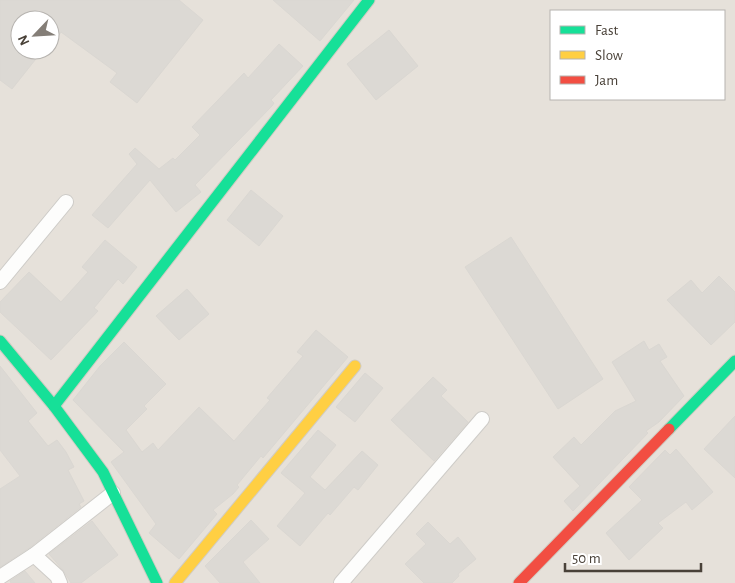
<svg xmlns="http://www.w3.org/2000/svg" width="735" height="583" font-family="'Alegreya Sans',sans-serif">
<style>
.residential{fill:#e6e1da;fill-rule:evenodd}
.building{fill:#dcd9d4;stroke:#dad7d2}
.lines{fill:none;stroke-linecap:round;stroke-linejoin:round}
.street-casing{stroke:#ceccc8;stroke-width:16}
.fast-casing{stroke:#d1ccc3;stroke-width:13}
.slow-casing{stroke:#d1ccc3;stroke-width:13}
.jam-casing{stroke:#d1ccc3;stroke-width:13}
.street{stroke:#fdfdfc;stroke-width:14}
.fast{stroke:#16e098;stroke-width:11}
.slow{stroke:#ffcf43;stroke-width:11}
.jam{stroke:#f24e42;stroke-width:11}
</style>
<rect width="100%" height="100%" fill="#f2f0ec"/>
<!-- residential -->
<path class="residential" d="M 0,0 L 735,0 L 735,583 L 0,583 ZM 551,11 L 724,11 L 724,99 L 551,99 ZM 20,20 L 50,20 L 50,50 L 20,50 Z"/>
<!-- building -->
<g class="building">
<polygon points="0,0 179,0 203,20 137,103 110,82 117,73 61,32 50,47 50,20 20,20 20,50 43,50 12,89 0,80"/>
<polygon points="273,0 354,0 320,41"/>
<polygon points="389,30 418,66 376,100 347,64"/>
<polygon points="279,44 303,66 271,100 274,103 272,106 195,185 201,192 176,212 150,180 108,228 92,215 137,164 129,154 135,148 159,169 173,158 175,160 200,135 192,127 244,73 248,78"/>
<polygon points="251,190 283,216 259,246 227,220"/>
<polygon points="511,237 603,379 558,409 465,267"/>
<polygon points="105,240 137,267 123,284 118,279 94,308 98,311 51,360 0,312 0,302 29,272 61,302 88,272 82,267"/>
<polygon points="719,276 735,292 735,322 711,345 667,300 691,280 702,293"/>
<polygon points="187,289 209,314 179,340 156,316"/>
<polygon points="316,330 348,357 263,458 261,456 237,485 239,487 233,494 213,510 217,514 179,559 149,533 156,524 111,462 124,452 73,400 100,366 124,342 166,384 144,406 147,409 126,430 142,452 153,443 158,450 199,407 234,441 270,400 267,398 303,356 297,352"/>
<polygon points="644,341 649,350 659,344 667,357 660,361 684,396 659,422 646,431 648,433 573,511 564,501 580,486 553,457 574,437 581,445 615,411 636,401 612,362"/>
<polygon points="0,366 37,413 28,421 48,446 57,440 66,452 74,467 68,470 84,501 79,504 81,507 29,548 0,567 0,489 20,476 0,450"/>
<polygon points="365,373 383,388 355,422 336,407"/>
<polygon points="433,377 447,390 441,396 468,422 434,461 391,420"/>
<polygon points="735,416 735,478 704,449"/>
<polygon points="318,430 336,445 310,477 325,490 362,451 378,465 358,490 354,487 330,515 328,513 300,546 277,526 305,493 281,473"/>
<polygon points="676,449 713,492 692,510 686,502 658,523 663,528 629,560 606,533 642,500 629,487 665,450 670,455"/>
<polygon points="251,520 269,539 243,562 260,583 220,583 205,566"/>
<polygon points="92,521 118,555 81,583 71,583 63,570 49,554"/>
<polygon points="428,522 450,544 458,537 476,559 458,574 459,576 452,583 424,583 405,564 426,544 416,534"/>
<polygon points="25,571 35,583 11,583 10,581"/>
</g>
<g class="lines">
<!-- street casing -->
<g class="street-casing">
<g id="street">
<polyline points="0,282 66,202"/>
<polyline points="34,555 57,576 60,583"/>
<polyline points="0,577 34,555 113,493"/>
<polyline points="341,583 482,419"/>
</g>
</g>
<!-- fast casing -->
<g class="fast-casing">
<g id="fast">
<polyline points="0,341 54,406 103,472 157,583"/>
<polyline points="54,406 369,0"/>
<polyline points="669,429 735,361"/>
</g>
</g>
<!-- slow casing -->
<g class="slow-casing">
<polyline id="slow" points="175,583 355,366"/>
</g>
<!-- jam casing -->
<g class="jam-casing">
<polyline id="jam" points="519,583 669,429"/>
</g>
<!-- street -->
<use href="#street" class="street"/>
<!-- fast -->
<use href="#fast" class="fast"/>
<!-- slow -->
<use href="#slow" class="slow"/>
<!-- jam -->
<use href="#jam" class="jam"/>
</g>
<!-- legend -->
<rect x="550" y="10" width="175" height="90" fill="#ffffff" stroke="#b6b3af"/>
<rect x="560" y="26" width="25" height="8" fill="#16e098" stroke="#b6b3af"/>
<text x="595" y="35" font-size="15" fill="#494138">Fast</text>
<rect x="560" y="51" width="25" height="8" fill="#ffcf43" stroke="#b6b3af"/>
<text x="595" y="60" font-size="15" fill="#494138">Slow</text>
<rect x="560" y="76" width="25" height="8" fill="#f24e42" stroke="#b6b3af"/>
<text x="595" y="85" font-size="15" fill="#494138">Jam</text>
<!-- north arrow -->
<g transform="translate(35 35) rotate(245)"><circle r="24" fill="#ffffff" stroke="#b6b3af"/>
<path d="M0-4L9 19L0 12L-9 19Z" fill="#847e77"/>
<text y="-8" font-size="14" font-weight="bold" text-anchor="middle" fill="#494138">N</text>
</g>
<!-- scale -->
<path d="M565 563v8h136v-8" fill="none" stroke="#494138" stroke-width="2.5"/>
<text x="572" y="563" font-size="15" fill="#494138" stroke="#ffffff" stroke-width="4" paint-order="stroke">50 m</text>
</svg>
